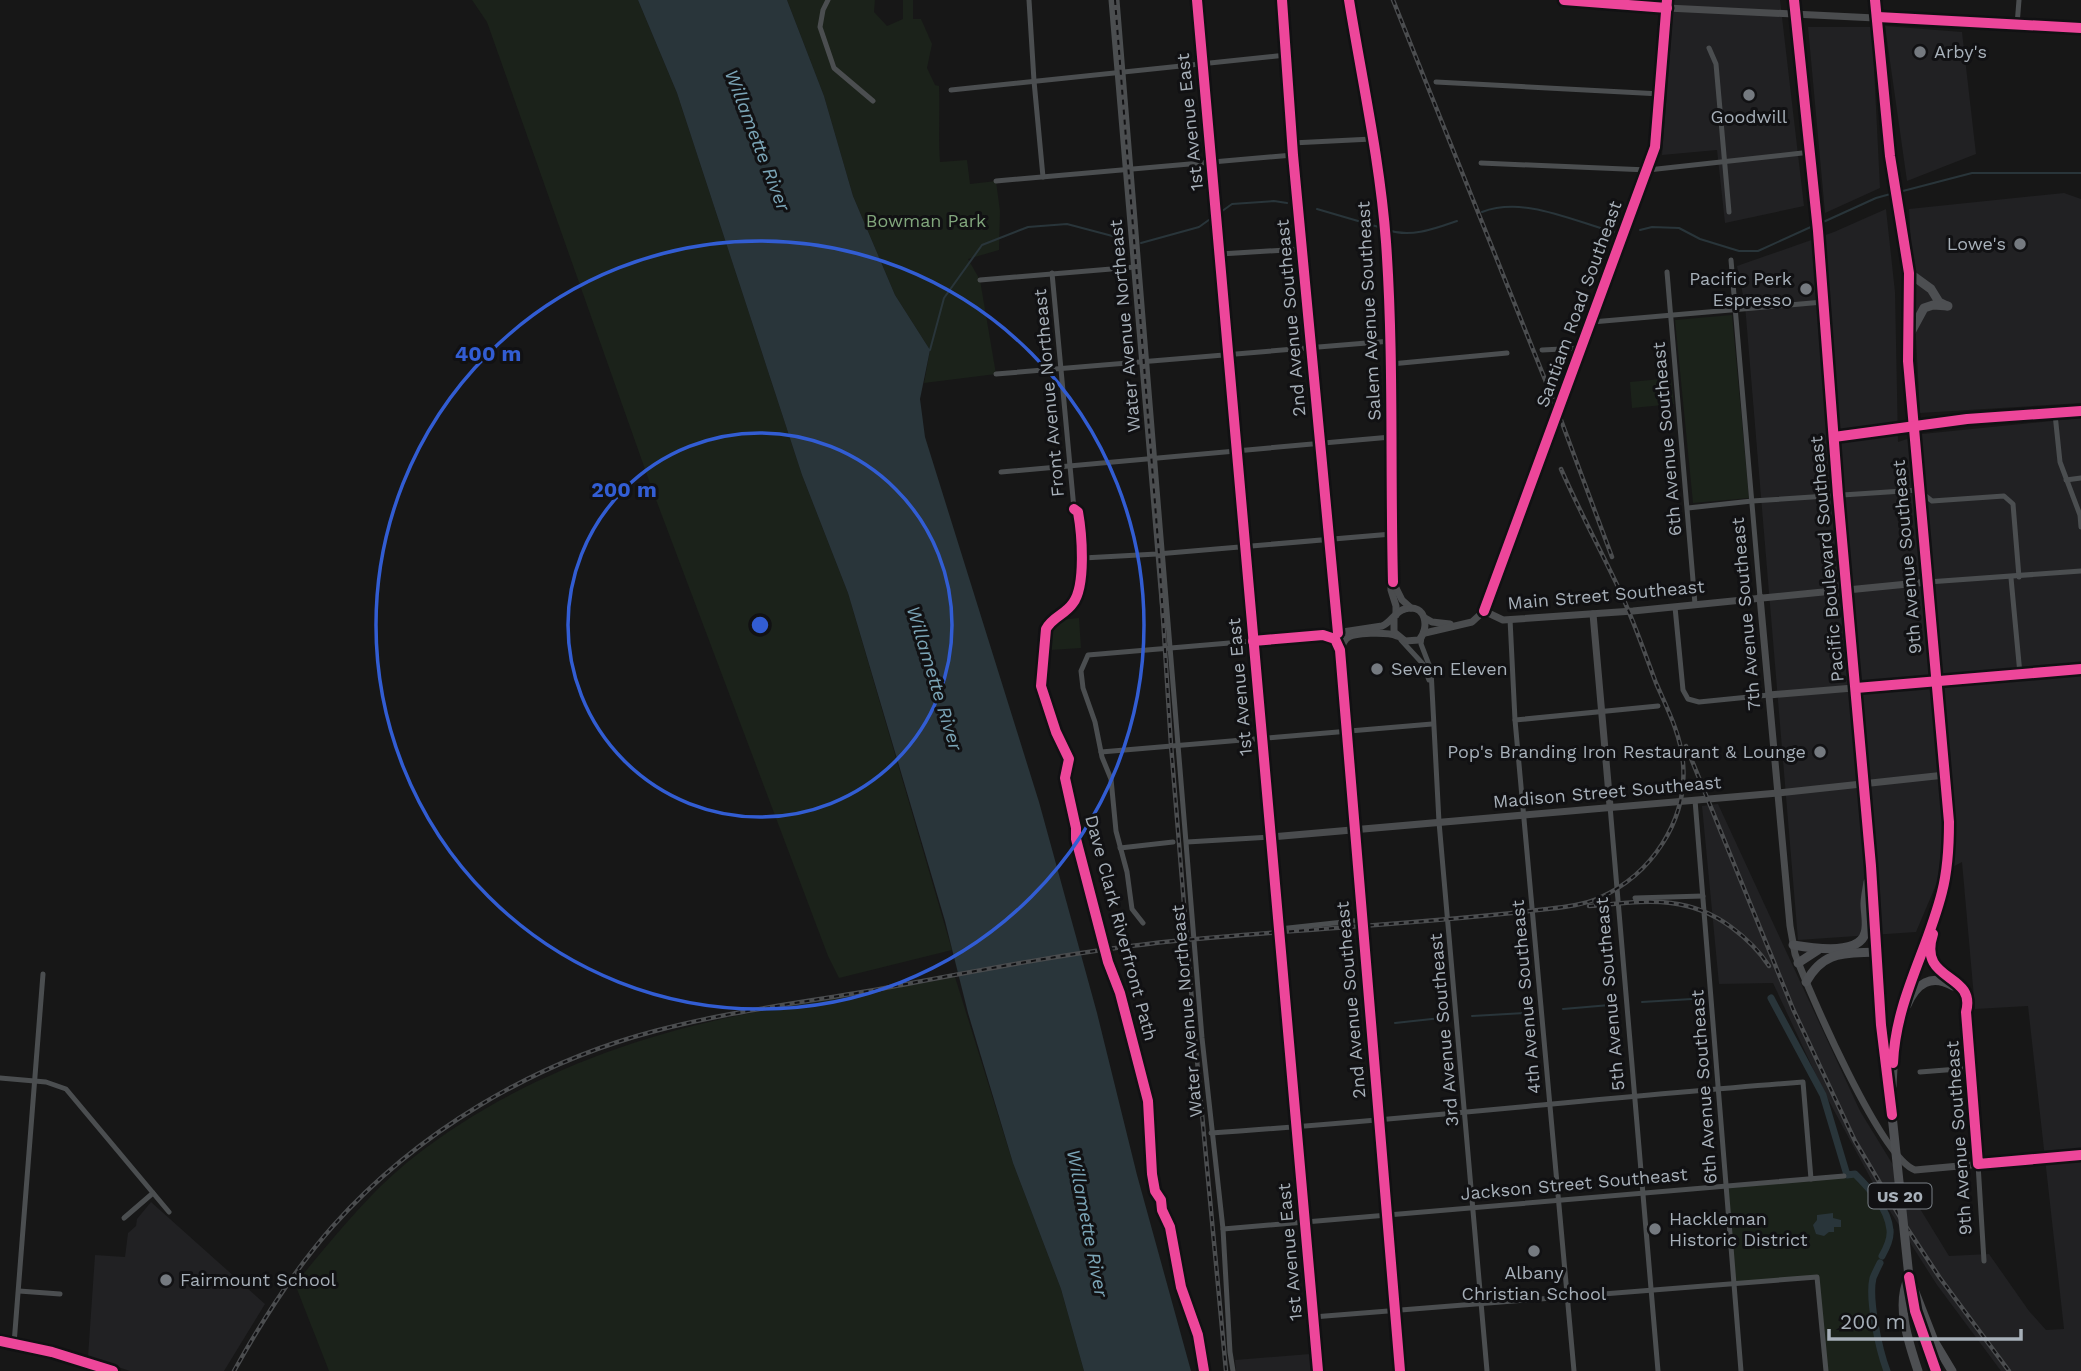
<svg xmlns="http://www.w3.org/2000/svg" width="2081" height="1371" font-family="'Work Sans',sans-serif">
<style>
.built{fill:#212123}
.green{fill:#1b221a}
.water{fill:#29353a}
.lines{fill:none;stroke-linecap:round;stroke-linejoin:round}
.stream{stroke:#29353a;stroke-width:2}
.canal{stroke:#29353a;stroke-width:7}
.street{stroke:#4b4e50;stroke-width:5}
.secondary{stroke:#4a4c4e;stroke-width:7}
.primary{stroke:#484a4c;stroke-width:8}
.highway{stroke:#4d4f52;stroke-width:9}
.rail-casing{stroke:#4b4d4f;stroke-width:4.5}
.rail{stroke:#111113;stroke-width:2;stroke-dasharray:5;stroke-linecap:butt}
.highway-bridge{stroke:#4d4f52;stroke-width:9}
.cycleway-casing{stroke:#111113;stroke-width:15}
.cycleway{stroke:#ed469a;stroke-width:10}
.ring{fill:none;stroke:#325dd3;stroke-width:3.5}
.poi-dot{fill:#757a80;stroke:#111113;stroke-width:2.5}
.labels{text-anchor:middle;stroke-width:6;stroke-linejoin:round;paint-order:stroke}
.shield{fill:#111113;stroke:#7a8087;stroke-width:2}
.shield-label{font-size:16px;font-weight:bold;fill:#a7b0b9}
.poi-label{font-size:18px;fill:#a7b0b9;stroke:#111113;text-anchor:start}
.street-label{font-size:18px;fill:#a7b0b9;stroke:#111113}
.park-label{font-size:18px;fill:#81a67c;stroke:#111113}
.water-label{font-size:19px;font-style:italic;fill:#7ba5b7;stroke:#111113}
.centre{fill:#325dd3;stroke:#111113;stroke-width:3.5}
.ring-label{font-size:21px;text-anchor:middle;font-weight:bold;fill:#325dd3;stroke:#111113;stroke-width:6;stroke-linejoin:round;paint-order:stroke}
</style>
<rect width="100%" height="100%" fill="#171717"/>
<!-- built -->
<g class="built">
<polygon points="1674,0 1780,0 1804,206 1725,223 1717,150 1662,155"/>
<polygon points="1885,26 1962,32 1976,154 1907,181"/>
<polygon points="1808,27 1872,27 1880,188 1825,213"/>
<polygon points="2064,193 2081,199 2081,403 1920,413 1909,209"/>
<polygon points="1886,209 1895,292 1898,442 1922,434 2081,418 2081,1371 2001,1371 1937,1285 1879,1194 1823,1090 1773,983 1719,984 1702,806 1718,804 1860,1111 1949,1256 1989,1254 2029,1311 2046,1330 2064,1329 2028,1006 1975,1009 1962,862 1941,873 1916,932 1798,940 1745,305 1737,266 1834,232"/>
<polygon points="151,1202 265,1304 224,1371 130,1371 88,1357 95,1255 125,1257 128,1233 136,1226 137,1219"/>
<polygon points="1310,1354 1311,1371 1236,1371 1235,1360"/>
</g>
<!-- green -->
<g class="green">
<polygon points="472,0 638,0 677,93 802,475 848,593 952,950 839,978 828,956 652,489 487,22"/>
<path d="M 787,0 L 875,0 L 874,12 L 887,26 L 903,19 L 903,0 L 913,0 L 913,19 L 921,19 L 932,44 L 927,68 L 935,85 L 939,86 C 940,113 938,136 940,162 L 967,160 L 970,184 L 996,181 L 1000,211 L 999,250 L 968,259 L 980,280 L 996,374 L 924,383 L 930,350 L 895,295 L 853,196 L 824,96 Z"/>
<polygon points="1732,315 1749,498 1693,503 1675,320"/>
<polygon points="1671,378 1674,404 1632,408 1630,382"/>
<path d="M 1079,618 L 1081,648 L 1051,650 C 1050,637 1048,630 1057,620 Z"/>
<path d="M 955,977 L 1013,1163 L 1061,1289 L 1084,1371 L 329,1371 L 295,1284 C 332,1240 369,1192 414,1157 C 508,1083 626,1038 741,1015 C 812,1001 884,991 955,977 Z"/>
<path d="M 1855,1174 C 1875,1194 1896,1220 1885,1249 C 1882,1259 1875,1270 1873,1280 C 1869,1303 1878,1349 1887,1371 L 1826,1371 L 1817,1277 L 1733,1285 L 1725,1187 Z"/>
</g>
<!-- water -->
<g class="water">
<polygon points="638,0 787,0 824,96 853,196 895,295 930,350 920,399 925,437 1039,802 1097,1013 1137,1175 1191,1371 1084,1371 1061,1289 1013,1163 968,1013 945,921 848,593 802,475 677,93"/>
<polygon points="1833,1213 1833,1218 1841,1220 1841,1227 1834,1227 1834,1232 1829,1232 1824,1236 1816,1234 1813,1225 1817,1220 1817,1215"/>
</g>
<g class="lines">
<!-- stream -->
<g class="stream">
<polyline points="1899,192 1972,173 2081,173"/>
<polyline points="1317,209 1382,228"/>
<path d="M 1482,212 C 1524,196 1573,221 1614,232"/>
<polyline points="1218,214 1232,204 1274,201 1287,203"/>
<polyline points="1821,223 1876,198 1894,193"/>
<path d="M 1387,230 C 1411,238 1434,229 1457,221"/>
<polyline points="1640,230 1652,227 1679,228 1700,239 1739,251 1758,251 1813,226"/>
<polyline points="1141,243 1199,227 1213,217"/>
<polyline points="928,350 930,350 944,298 982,245 1028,227 1067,224 1120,238"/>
<polyline points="1642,1002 1692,999"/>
<polyline points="1563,1009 1610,1005"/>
<polyline points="1472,1016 1525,1013"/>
<polyline points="1395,1023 1441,1018"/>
</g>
<!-- canal -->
<g class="canal">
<path d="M 1771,998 L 1823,1095 L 1847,1175 L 1855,1174 C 1869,1188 1888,1208 1890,1230 C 1891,1238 1886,1249 1882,1256"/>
<path d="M 1880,1263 C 1878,1267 1875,1273 1873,1278 C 1868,1299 1879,1350 1887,1371"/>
</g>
<!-- street -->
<g class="street">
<polyline points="828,0 823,10 820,27 834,68 873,101"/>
<polyline points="1029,0 1034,81 1043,177"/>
<polyline points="1111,0 1164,625"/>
<polyline points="1117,0 1202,1038 1223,1229 1230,1352 1233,1371"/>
<polyline points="1282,0 1293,155 1338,633"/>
<polyline points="2017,25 2019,0"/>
<polyline points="1709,48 1716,64 1729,212"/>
<polyline points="1436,82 1661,94"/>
<polyline points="951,90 1286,55"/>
<polyline points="1292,143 1372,139"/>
<polyline points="1481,163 1648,170 1811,152"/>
<polyline points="996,181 1293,155"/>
<polyline points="1220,254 1303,249"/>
<polyline points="1731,260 1760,597"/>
<polyline points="1667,272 1695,604"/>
<polyline points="1052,273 1074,509"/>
<polyline points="980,280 1135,267"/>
<polyline points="1592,322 1823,302"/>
<polyline points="1542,350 1582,348"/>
<polyline points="1391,364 1507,353"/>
<polyline points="996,374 1391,341"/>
<polyline points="2055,414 2060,462 2080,515 2081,527"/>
<polyline points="1001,472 1391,437"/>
<polyline points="2066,480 2081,478"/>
<polyline points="1688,508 1752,501 1918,490 1932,501 2004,496 2013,504 2019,577"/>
<polyline points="1083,558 1157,554 1392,534"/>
<polyline points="2011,578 2020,674"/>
<polyline points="1928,582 2081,571"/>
<polyline points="1675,607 1683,690 1688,699 1699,702 1769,695"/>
<polyline points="1510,619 1515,720 1574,1371"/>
<polyline points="1422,637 1421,644 1431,670 1439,822 1487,1371"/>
<polyline points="1401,640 1423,664 1429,680"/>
<polyline points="1515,720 1658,706"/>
<polyline points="1101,752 1432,724"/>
<polyline points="1695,800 1741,1371"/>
<polyline points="1610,806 1658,1371"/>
<polyline points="1187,842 1271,837"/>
<polyline points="1120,848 1173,842"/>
<polyline points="1635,898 1703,896"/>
<polyline points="1143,923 1132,909 1127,872 1116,831 1111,779 1102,757 1095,722 1083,688 1081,671 1088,655 1253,641 1197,0"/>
<polyline points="1279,929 1362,920"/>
<polyline points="1920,1072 1971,1068"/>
<polyline points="0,1078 46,1082 66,1089 169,1212"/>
<path d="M 1211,1133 C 1409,1120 1606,1097 1803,1082 L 1811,1179"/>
<polyline points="1978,1164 1984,1261"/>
<polyline points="124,1218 153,1193"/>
<polyline points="1223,1229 1844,1176"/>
<polyline points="19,1291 60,1294"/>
<polyline points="1313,1317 1817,1277 1826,1371"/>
<polyline points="14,1344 43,974"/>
</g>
<!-- secondary -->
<g class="secondary">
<polyline points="1349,0 1381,192 1386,239 1391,341 1391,590 1396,606 1396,615"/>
<polyline points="1564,0 1667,8 2081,28"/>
<polyline points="1834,437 1967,419 2081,411"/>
<polyline points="1393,582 1402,600 1411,608"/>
<polyline points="1847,590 1928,582"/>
<path d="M 1760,597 L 1790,926 L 1795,954 C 1810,994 1881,1158 1915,1170 L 2081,1155"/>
<polyline points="1484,611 1503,620 1633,611 1823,592 1837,587 1846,579"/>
<polyline points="1593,614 1610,806"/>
<polyline points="1425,618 1432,622 1450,624"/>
<polyline points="1425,633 1472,622 1484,611 1655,147 1667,0"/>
<polyline points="1327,636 1335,639 1340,650 1400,1371"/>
<path d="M 1341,649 C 1342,646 1343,642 1346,639 C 1353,632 1388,632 1397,636"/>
<polyline points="1769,695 2081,669"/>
<polyline points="1271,837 1778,793 1945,775"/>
<polyline points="1966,1012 1978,1164"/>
<path d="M 1318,1371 L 1253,641 L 1323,635 L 1382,626 C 1392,622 1395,611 1405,609 C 1426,603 1430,628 1419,640 L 1405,641 L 1394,632 L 1394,619"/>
</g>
<!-- primary -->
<polyline class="primary" points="0,1341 52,1352 113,1371"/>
<!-- highway -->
<g class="highway">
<polyline points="1794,0 1818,231 1838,495 1871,866 1881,1025 1892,1115"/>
<polyline points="1875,0 1890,156 1909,273 1908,361 1949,822 1946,877 1938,906 1899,1014 1894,1050 1892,1086"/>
<polyline points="1909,273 1931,289 1939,302 1947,306"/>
<polyline points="1911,332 1924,308 1933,305 1948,306"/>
<path d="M 1934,932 C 1917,984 1977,972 1966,1012"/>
<path d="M 1793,945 C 1811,948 1859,956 1865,933 C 1868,924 1865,913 1865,904 C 1865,897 1867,889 1868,882"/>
<polyline points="1798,963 1818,950"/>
<path d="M 1806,982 C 1824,950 1844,954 1876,952"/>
<path d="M 1907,1005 C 1916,984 1931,973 1953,986"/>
<polyline points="1909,1277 1934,1341 1952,1371"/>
<path d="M 1909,1277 C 1895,1305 1909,1343 1918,1371"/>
<polyline points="1913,1302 1936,1371"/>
</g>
<!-- rail casing -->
<g class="rail-casing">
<g id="rail">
<polyline points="1115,0 1159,554 1171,745 1195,1039 1226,1371"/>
<polyline points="1393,0 1558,412 1612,557"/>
<polyline points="1686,746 1793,1009 1855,1141 1903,1222 1940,1278 2009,1371"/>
<path d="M 1589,906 C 1642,902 1685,893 1731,927 C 1746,938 1758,949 1769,966"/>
<path d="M 234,1371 C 263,1319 294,1270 333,1226 C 417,1132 533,1063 655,1031 C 730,1011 808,1002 885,988 C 981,970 1077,951 1174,941 C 1298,929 1423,924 1547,909 C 1564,907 1583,905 1599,898 C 1651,875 1688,821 1683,763 C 1681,735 1667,708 1656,683 C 1644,651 1633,619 1619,589 C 1600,549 1579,510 1561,469"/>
</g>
</g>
<!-- rail -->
<use href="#rail" class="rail"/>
<!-- highway-bridge -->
<polyline class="highway-bridge" points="1892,1115 1909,1277"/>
<!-- cycleway casing -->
<g class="cycleway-casing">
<g id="cycleway">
<polyline points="1197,0 1318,1371"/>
<polyline points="1282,0 1293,155 1338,633"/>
<path d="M 1349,0 C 1362,80 1380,161 1386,242 C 1394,355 1390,468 1393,582"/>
<polyline points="1564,0 1667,8"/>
<polyline points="1794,0 1818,231 1838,495 1871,866 1881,1025 1892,1115"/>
<path d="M 1875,0 L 1890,156 L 1909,273 L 1908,361 L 1949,822 C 1949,846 1948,869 1942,892 C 1927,952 1896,999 1893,1063"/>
<polyline points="1878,17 2081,28"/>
<polyline points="1834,437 1967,419 2081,411"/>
<path d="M 1074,509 L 1078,512 C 1082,534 1086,586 1073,603 C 1065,615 1053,616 1046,629 L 1041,686 L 1056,732 L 1069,759 L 1065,778 L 1076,828 L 1076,839 L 1108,962 L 1120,993 L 1148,1101 L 1152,1174 L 1155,1191 L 1161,1200 L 1162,1210 L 1170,1227 L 1181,1287 L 1198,1335 L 1204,1371"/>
<polyline points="1484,611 1655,147 1667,0"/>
<polyline points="1253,641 1323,635 1335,639 1340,650 1400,1371"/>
<polyline points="1856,688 2081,669"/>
<path d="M 1933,934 C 1917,983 1977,972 1966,1012 L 1978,1164 L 2081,1155"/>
<polyline points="1909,1277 1915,1311 1936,1371"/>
<polyline points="0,1341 52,1352 113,1371"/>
</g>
</g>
<!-- cycleway -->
<use href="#cycleway" class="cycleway"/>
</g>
<!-- distance rings -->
<g class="ring">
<circle cx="760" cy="625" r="192"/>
<circle cx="760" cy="625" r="384"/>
</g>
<!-- markers -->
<g class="poi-dot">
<circle cx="1920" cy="52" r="7"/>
<circle cx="1749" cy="95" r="7"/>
<circle cx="2020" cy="244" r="7"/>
<circle cx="1806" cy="289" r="7"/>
<circle cx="1377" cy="669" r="7"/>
<circle cx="1820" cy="752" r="7"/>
<circle cx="1655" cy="1229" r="7"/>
<circle cx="1534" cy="1251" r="7"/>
<circle cx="166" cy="1280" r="7"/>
</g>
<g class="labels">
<!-- shield labels -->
<rect class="shield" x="1868.5" y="1183.5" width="63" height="25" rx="5"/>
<g class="shield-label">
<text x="1900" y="1202">US 20</text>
</g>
<!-- poi labels -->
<g class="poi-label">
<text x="1934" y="58">Arby's</text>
<text x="1749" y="123" text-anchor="middle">Goodwill</text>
<text x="2006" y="250" text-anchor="end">Lowe's</text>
<text x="1792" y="285" text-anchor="end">Pacific Perk<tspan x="1792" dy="21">Espresso</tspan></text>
<text x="1391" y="675">Seven Eleven</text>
<text x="1806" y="758" text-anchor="end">Pop's Branding Iron Restaurant &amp; Lounge</text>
<text x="1669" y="1225">Hackleman<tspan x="1669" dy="21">Historic District</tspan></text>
<text x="1534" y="1279" text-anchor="middle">Albany<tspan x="1534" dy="21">Christian School</tspan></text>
<text x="180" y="1286">Fairmount School</text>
</g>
<!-- street labels -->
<g class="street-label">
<text transform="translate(1190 122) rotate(-96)" y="6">1st Avenue East</text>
<text transform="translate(1579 304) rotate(-70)" y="6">Santiam Road Southeast</text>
<text transform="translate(1369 311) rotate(-93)" y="6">Salem Avenue Southeast</text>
<text transform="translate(1291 318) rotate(-95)" y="6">2nd Avenue Southeast</text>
<text transform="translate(1125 326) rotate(-95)" y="6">Water Avenue Northeast</text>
<text transform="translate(1049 393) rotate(-95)" y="6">Front Avenue Northeast</text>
<text transform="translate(1667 439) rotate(-95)" y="6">6th Avenue Southeast</text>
<text transform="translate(1907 557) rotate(-95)" y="6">9th Avenue Southeast</text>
<text transform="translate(1827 559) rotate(-95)" y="6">Pacific Boulevard Southeast</text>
<text transform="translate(1606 595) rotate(-5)" y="6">Main Street Southeast</text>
<text transform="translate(1746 614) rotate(-95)" y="6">7th Avenue Southeast</text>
<text transform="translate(1240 687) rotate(-95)" y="6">1st Avenue East</text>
<text transform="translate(1607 792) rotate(-5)" y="6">Madison Street Southeast</text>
<text transform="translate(1121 928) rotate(75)" y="6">Dave Clark Riverfront Path</text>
<text transform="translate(1610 994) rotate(-95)" y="6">5th Avenue Southeast</text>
<text transform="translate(1526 997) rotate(-95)" y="6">4th Avenue Southeast</text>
<text transform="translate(1351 1000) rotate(-95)" y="6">2nd Avenue Southeast</text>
<text transform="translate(1187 1011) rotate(-95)" y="6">Water Avenue Northeast</text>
<text transform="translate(1444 1030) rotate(-95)" y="6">3rd Avenue Southeast</text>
<text transform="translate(1704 1087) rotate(-94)" y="6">6th Avenue Southeast</text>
<text transform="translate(1959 1138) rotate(-94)" y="6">9th Avenue Southeast</text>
<text transform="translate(1574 1184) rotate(-5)" y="6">Jackson Street Southeast</text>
<text transform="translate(1290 1252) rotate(-95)" y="6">1st Avenue East</text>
</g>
<!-- park labels -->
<g class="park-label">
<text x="926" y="227">Bowman Park</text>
</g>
<!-- water labels -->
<g class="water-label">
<text transform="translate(758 140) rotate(69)" y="7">Willamette River</text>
<text transform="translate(935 678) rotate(73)" y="7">Willamette River</text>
<text transform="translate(1088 1223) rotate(79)" y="7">Willamette River</text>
</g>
</g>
<circle cx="760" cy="625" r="10" class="centre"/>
<g class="ring-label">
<text x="488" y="361">400 m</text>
<text x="624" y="497">200 m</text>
</g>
<!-- scale -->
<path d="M1829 1329v10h192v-10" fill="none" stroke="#a7b0b9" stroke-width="3.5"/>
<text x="1840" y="1329" font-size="21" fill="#a7b0b9" stroke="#111113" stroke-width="5" paint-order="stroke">200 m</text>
</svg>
